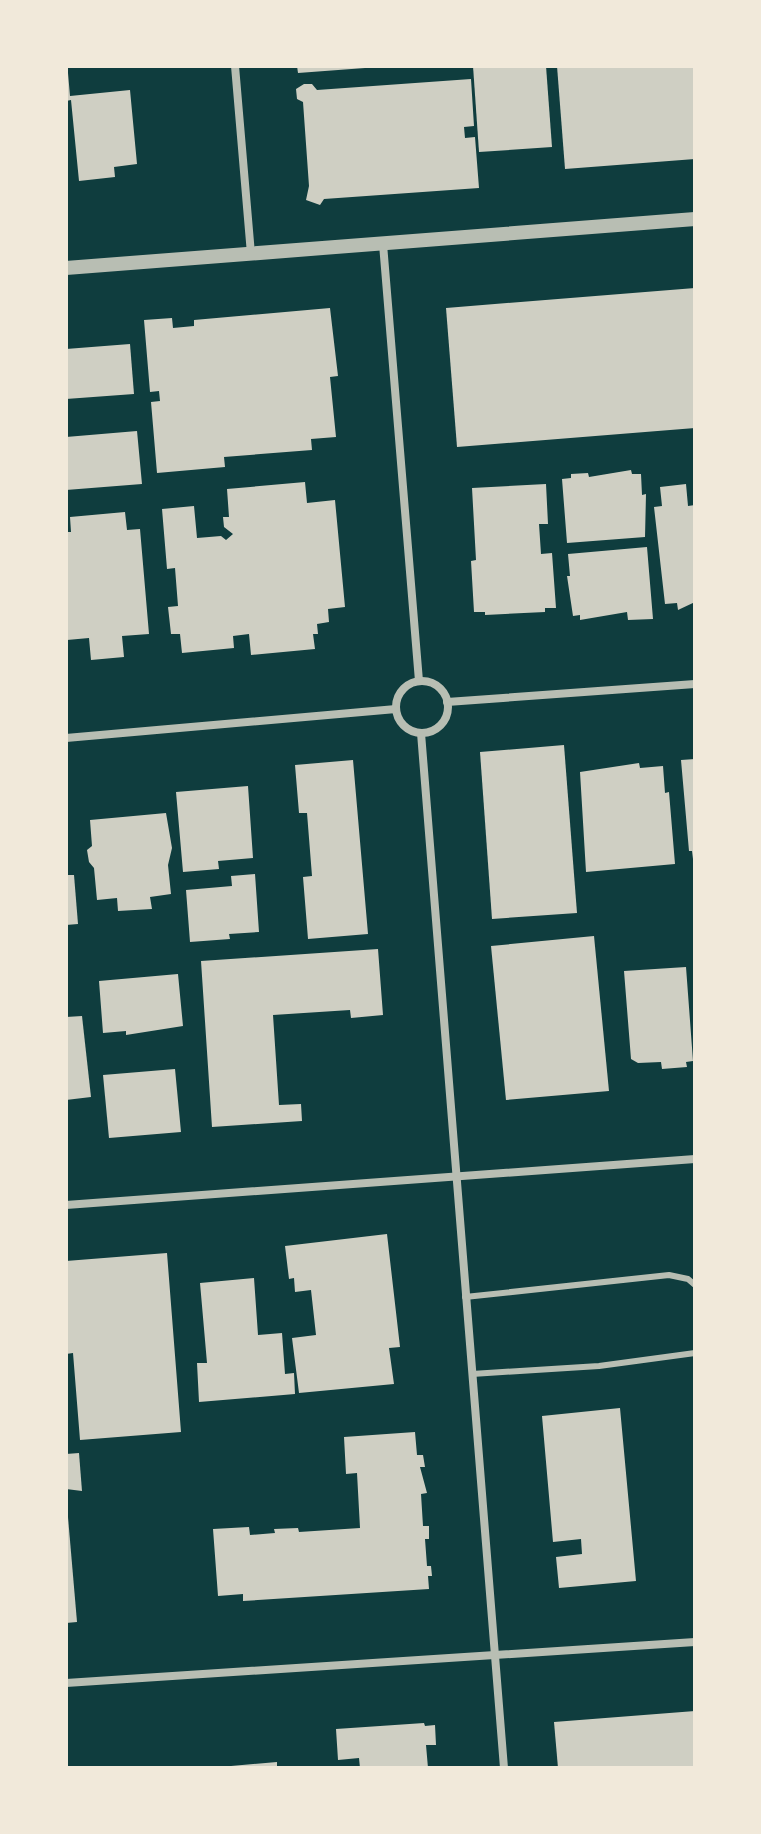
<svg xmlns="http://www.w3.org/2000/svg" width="761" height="1834" font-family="Roboto,sans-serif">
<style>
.building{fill:#cfcfc3}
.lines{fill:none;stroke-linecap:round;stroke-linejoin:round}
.service{stroke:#b8beb3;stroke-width:6}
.minor{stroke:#b8beb3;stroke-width:8}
.tertiary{stroke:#b8beb3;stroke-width:14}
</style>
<rect width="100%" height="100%" fill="#0f3d3e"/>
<!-- building -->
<g class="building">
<polygon points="297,66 365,66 365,68 298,73"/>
<polygon points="473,66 546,66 552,147 479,152"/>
<polygon points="557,66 695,66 695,159 565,169"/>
<polygon points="68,73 70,96 130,90 137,164 114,167 115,177 79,181 71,100 66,101"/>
<polygon points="471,79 474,126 464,127 465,138 475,137 479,188 324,199 320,205 306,200 309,186 303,102 297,99 296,89 304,84 312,84 317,90"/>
<polygon points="695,288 695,428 457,447 446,308"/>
<polygon points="330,308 338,376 330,377 336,437 311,439 312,450 224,457 225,467 157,473 151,402 160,401 159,391 150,392 144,320 172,318 173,328 194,326 194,320"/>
<polygon points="130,344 134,394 66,399 66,349"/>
<polygon points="137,431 142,484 66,490 66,437"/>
<polygon points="631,470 632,474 641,474 642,495 646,494 645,537 567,543 562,479 571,478 571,474 588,473 589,477"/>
<polygon points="305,482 307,503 335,500 345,607 328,609 329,622 317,624 318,634 313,634 315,649 251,655 249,634 233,636 234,648 182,653 180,634 171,634 168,607 178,606 175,568 167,569 162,509 194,506 197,538 221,536 226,540 233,534 224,527 223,517 229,517 227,489"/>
<polygon points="546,484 548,524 539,524 541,554 552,553 556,608 545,608 545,612 485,615 485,612 474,612 471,561 476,560 472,488"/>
<polygon points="686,484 688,506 695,505 695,602 678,610 677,603 665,604 654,507 662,506 660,487"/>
<polygon points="125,512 127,530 140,529 149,634 122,636 124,657 91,660 89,638 67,640 66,532 71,532 70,517"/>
<polygon points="647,547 653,619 628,620 627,612 580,620 580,615 573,616 567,576 570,576 568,554"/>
<polygon points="564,745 577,913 492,919 480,752"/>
<polygon points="695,759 695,859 693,859 692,851 689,851 681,760"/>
<polygon points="353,760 368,934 308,939 303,877 312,876 307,813 299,813 295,765"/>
<polygon points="639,763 640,768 663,766 665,793 669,792 675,864 586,872 580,772"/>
<polygon points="248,786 253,858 218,861 219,869 183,872 176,792"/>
<polygon points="166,813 172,848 168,865 171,894 150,897 152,909 118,911 117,898 97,900 94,868 89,862 87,850 92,846 90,820"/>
<polygon points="255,874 259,932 229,934 230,939 190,942 186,890 232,886 231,876"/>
<polygon points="66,875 74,875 78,924 66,925"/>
<polygon points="594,936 609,1091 506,1100 491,946"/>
<polygon points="378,949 383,1015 351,1018 350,1010 273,1015 279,1105 301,1104 302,1121 212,1127 201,961"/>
<polygon points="686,967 693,1061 686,1062 687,1067 662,1069 661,1062 638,1063 631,1059 624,971"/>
<polygon points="178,974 183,1026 126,1035 126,1031 103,1033 99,981"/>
<polygon points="82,1016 91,1097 66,1100 66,1017"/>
<polygon points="175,1069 181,1132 109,1138 103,1075"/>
<polygon points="387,1234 400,1347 389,1348 394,1384 299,1393 292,1338 316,1335 311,1290 295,1292 294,1278 289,1279 285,1246"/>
<polygon points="167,1253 181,1432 80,1440 73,1353 66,1354 66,1261"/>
<polygon points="254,1278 258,1335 282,1333 285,1374 294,1373 295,1394 199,1402 197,1363 207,1363 200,1283"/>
<polygon points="620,1408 636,1581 559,1588 556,1557 582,1554 581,1539 553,1542 542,1416"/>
<polygon points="415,1432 417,1455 423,1455 425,1467 420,1467 427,1493 421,1494 423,1526 429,1526 429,1539 425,1539 427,1566 431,1566 432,1576 428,1576 429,1589 243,1601 243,1594 218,1596 213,1529 249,1527 250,1535 275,1533 274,1529 298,1528 299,1532 360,1528 357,1473 346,1474 344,1437"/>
<polygon points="79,1453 82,1491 66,1489 66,1454"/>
<polygon points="66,1494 77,1622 66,1623"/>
<polygon points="695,1711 695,1768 558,1768 554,1722"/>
<polygon points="424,1723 425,1726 435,1725 436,1745 426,1745 428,1768 360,1768 359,1758 338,1760 336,1729"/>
<polygon points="277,1762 277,1768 231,1768 231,1766"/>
</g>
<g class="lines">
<!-- service -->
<g class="service">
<polyline points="465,1297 669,1275 688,1279 695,1285"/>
<polyline points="472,1374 599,1366 695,1353"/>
</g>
<!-- minor -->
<g class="minor">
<polyline points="235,66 251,254"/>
<polyline points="383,244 419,681"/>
<circle cx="422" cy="707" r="26"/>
<polyline points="447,702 695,684"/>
<polyline points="421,733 504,1768"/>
<polyline points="66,738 396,709"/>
<polyline points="66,1205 695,1159"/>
<polyline points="66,1683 695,1642"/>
</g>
<!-- tertiary -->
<polyline class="tertiary" points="66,268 695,219"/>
</g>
<!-- border -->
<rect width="761" height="1834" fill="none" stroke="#f1e9da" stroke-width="136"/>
</svg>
